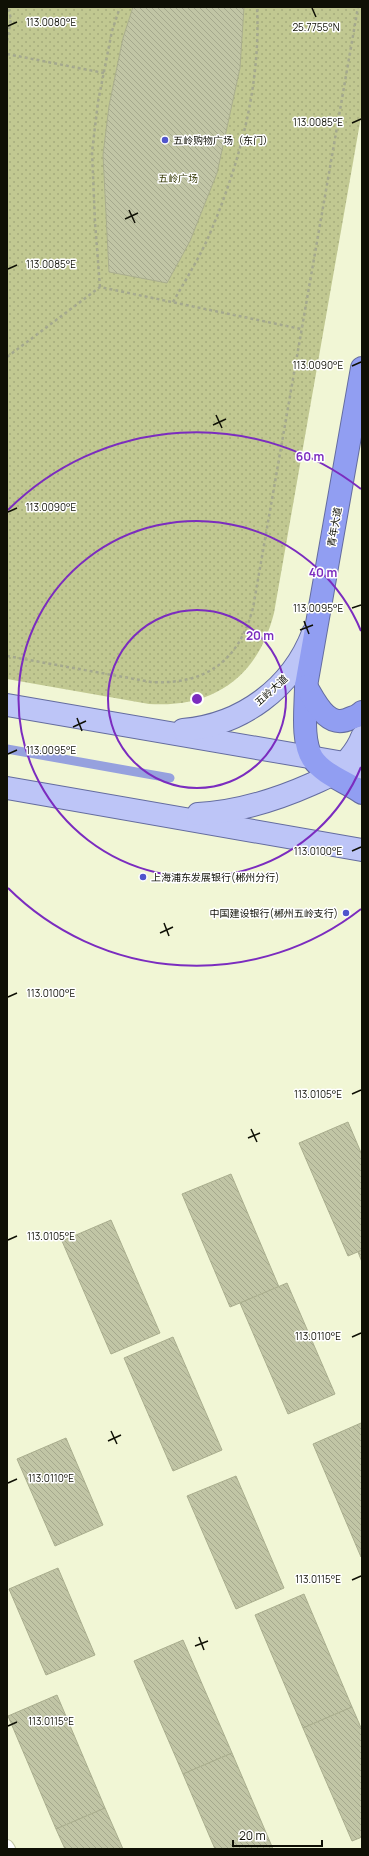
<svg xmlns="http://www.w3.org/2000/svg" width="369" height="1856" font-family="Manrope,'Noto Sans SC',sans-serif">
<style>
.grass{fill:url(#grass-dots)}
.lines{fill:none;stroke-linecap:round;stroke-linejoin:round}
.stream{stroke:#96a1de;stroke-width:9}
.building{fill:url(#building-back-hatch);stroke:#aaae8e}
.lane-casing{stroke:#c5caa9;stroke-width:14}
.primary-casing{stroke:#646c9f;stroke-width:24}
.highway-casing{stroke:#646c9f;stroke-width:24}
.path{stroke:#a4a88e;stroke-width:2.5;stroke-dasharray:3 3;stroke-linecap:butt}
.lane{stroke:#fff;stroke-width:12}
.primary{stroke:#bdc5f7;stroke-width:22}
.highway{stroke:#919ef2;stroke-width:22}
.ticks{fill:none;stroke:#0f1005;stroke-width:1.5}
.ring{fill:none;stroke:#7b2cbf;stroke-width:2}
.poi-dot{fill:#5055cc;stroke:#fff;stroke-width:1.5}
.labels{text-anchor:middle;stroke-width:3;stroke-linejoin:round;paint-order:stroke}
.poi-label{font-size:10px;fill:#0f1005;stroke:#fff;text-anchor:start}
.park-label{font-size:10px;fill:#323600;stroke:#fff}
.street-label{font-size:10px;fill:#0f1005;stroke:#fff}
.ticks-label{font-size:10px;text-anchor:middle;fill:#0f1005;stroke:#fff;stroke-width:3;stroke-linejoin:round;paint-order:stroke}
.centre{fill:#7b2cbf;stroke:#fff;stroke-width:2}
.ring-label{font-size:12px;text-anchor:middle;font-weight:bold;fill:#7b2cbf;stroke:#fff;stroke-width:3;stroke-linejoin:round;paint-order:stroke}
</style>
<defs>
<pattern id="grass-dots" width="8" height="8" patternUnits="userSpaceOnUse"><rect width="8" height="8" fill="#c1c891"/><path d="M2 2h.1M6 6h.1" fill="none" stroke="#a5ab7c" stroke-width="1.8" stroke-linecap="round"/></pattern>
<pattern id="building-back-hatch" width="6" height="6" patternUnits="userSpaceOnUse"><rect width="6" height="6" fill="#c1c5a5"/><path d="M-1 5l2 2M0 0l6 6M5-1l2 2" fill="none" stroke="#a5a88d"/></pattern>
</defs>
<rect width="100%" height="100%" fill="#f1f6d5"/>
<!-- grass -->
<path class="grass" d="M 7,7 L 362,7 L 362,111 L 274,613 C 258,676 215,708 149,704 L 7,679 Z"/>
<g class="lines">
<!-- stream -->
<polyline class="stream" points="7,749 170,778"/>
</g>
<!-- building -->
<g class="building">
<polygon points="133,7 244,7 240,68 217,173 190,241 167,283 109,272 103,155 109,106 123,38"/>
<polygon points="348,1122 362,1155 362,1250 348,1256 299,1143"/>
<polygon points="231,1174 279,1287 230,1307 182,1194"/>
<polygon points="111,1220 160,1333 111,1354 62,1241"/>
<polygon points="362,1250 362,1262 358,1252"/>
<polygon points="287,1283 335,1394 288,1414 240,1303"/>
<polygon points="173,1337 222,1450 173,1471 124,1358"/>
<polygon points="361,1423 362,1424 361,1557 313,1444"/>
<polygon points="66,1438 103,1525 55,1546 17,1459"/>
<polygon points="236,1476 284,1588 236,1609 187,1496"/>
<polygon points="58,1568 95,1655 46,1675 9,1589"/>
<polygon points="304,1594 352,1707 303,1728 255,1615"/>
<polygon points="183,1640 232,1753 183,1774 134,1661"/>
<polygon points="57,1695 105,1808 56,1829 8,1716"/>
<polygon points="352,1707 362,1730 362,1837 352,1841 303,1728"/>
<polygon points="232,1753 273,1849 215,1849 183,1774"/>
<polygon points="105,1808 123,1849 65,1849 56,1829"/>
</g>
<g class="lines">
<!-- lane casing -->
<g class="lane-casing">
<polyline id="lane" points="7,1846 9,1849"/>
</g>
<!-- primary casing -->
<g class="primary-casing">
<g id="primary">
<polyline points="7,705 344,763 362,768"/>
<path d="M 183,730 C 242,725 292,688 313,633"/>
<polyline points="7,788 362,850"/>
<path d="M 198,814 C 237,812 276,800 312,784 C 318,781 326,778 331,775 C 343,767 357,751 362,737"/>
</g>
</g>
<!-- highway casing -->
<g class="highway-casing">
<g id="highway">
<path d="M 362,368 L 306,686 C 306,706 301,742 313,759 C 324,775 347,782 362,793"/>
<path d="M 306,686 C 316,703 328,730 351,718 C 355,717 359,715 362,712"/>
</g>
</g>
<!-- path -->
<g class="path">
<polyline points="7,41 11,19 8,7"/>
<polyline points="7,54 104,73"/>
<polyline points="100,287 95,222 92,152 98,102 112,31 120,7"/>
<path d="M 173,302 C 185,281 198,260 208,238 C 239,166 261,86 257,7"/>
<polyline points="7,357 100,287 301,329"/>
<path d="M 7,656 L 151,682 C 206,685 239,661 253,608 L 358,7"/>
</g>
<!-- lane -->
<use href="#lane" class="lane"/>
<!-- primary -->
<use href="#primary" class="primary"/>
<!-- highway -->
<use href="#highway" class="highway"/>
</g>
<!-- ticks -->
<path class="ticks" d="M 312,8 L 316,17M 8,26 L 17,22M 352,123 L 361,119M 129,210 L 135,223M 125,219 L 138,213M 8,269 L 17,265M 352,366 L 361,362M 216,415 L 222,428M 213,425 L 226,419M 8,512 L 17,508M 352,608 L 361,605M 304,621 L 309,634M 300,630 L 313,625M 77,718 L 82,731M 73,727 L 86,721M 8,754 L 17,750M 352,851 L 361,847M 164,923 L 169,936M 160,933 L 173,927M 8,997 L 17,993M 352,1094 L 361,1090M 251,1129 L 257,1142M 248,1138 L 260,1133M 8,1240 L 17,1236M 352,1337 L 361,1333M 111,1431 L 117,1444M 108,1441 L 121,1435M 8,1483 L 17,1479M 352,1580 L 361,1576M 199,1637 L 204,1650M 195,1646 L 208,1641M 8,1726 L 17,1722"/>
<!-- distance rings -->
<g class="ring">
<circle cx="197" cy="699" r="89"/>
<path d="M361 767A178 178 0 1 1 361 631"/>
<path d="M361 909A267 267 0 0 1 8 888M8 510A267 267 0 0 1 361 489"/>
</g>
<!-- markers -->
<g class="poi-dot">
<circle cx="165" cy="140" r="4"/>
<circle cx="143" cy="877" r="4"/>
<circle cx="346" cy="913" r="4"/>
</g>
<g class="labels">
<!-- poi labels -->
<g class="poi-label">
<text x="173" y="144">五岭购物广场（东门）</text>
<text x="151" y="881">上海浦东发展银行(郴州分行)</text>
<text x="338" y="917" text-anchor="end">中国建设银行(郴州五岭支行)</text>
</g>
<!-- park labels -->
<g class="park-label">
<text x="178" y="182">五岭广场</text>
</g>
<!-- street labels -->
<g class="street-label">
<text transform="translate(334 527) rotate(-80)" y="4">青年大道</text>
<text transform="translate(271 690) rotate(-42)" y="4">五岭大道</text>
</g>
</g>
<g class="ticks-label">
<text x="51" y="26">113.0080°E</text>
<text x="316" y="31">25.7755°N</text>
<text x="318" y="126">113.0085°E</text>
<text x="51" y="268">113.0085°E</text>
<text x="318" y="369">113.0090°E</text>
<text x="51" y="511">113.0090°E</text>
<text x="318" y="612">113.0095°E</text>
<text x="51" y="754">113.0095°E</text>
<text x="318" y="855">113.0100°E</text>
<text x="51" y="997">113.0100°E</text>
<text x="318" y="1098">113.0105°E</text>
<text x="51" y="1240">113.0105°E</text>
<text x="318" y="1340">113.0110°E</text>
<text x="51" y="1482">113.0110°E</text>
<text x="318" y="1583">113.0115°E</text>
<text x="51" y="1725">113.0115°E</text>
</g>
<circle cx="197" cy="699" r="6" class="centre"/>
<g class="ring-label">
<text x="310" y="461">60 m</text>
<text x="323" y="577">40 m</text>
<text x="260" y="640">20 m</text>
</g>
<!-- border -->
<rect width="369" height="1856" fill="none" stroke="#0f1005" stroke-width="16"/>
<!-- scale -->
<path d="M233 1840v6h89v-6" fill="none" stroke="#0f1005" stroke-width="2"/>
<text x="239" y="1840" font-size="12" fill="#0f1005" stroke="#ffffff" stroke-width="3" paint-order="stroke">20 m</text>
</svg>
